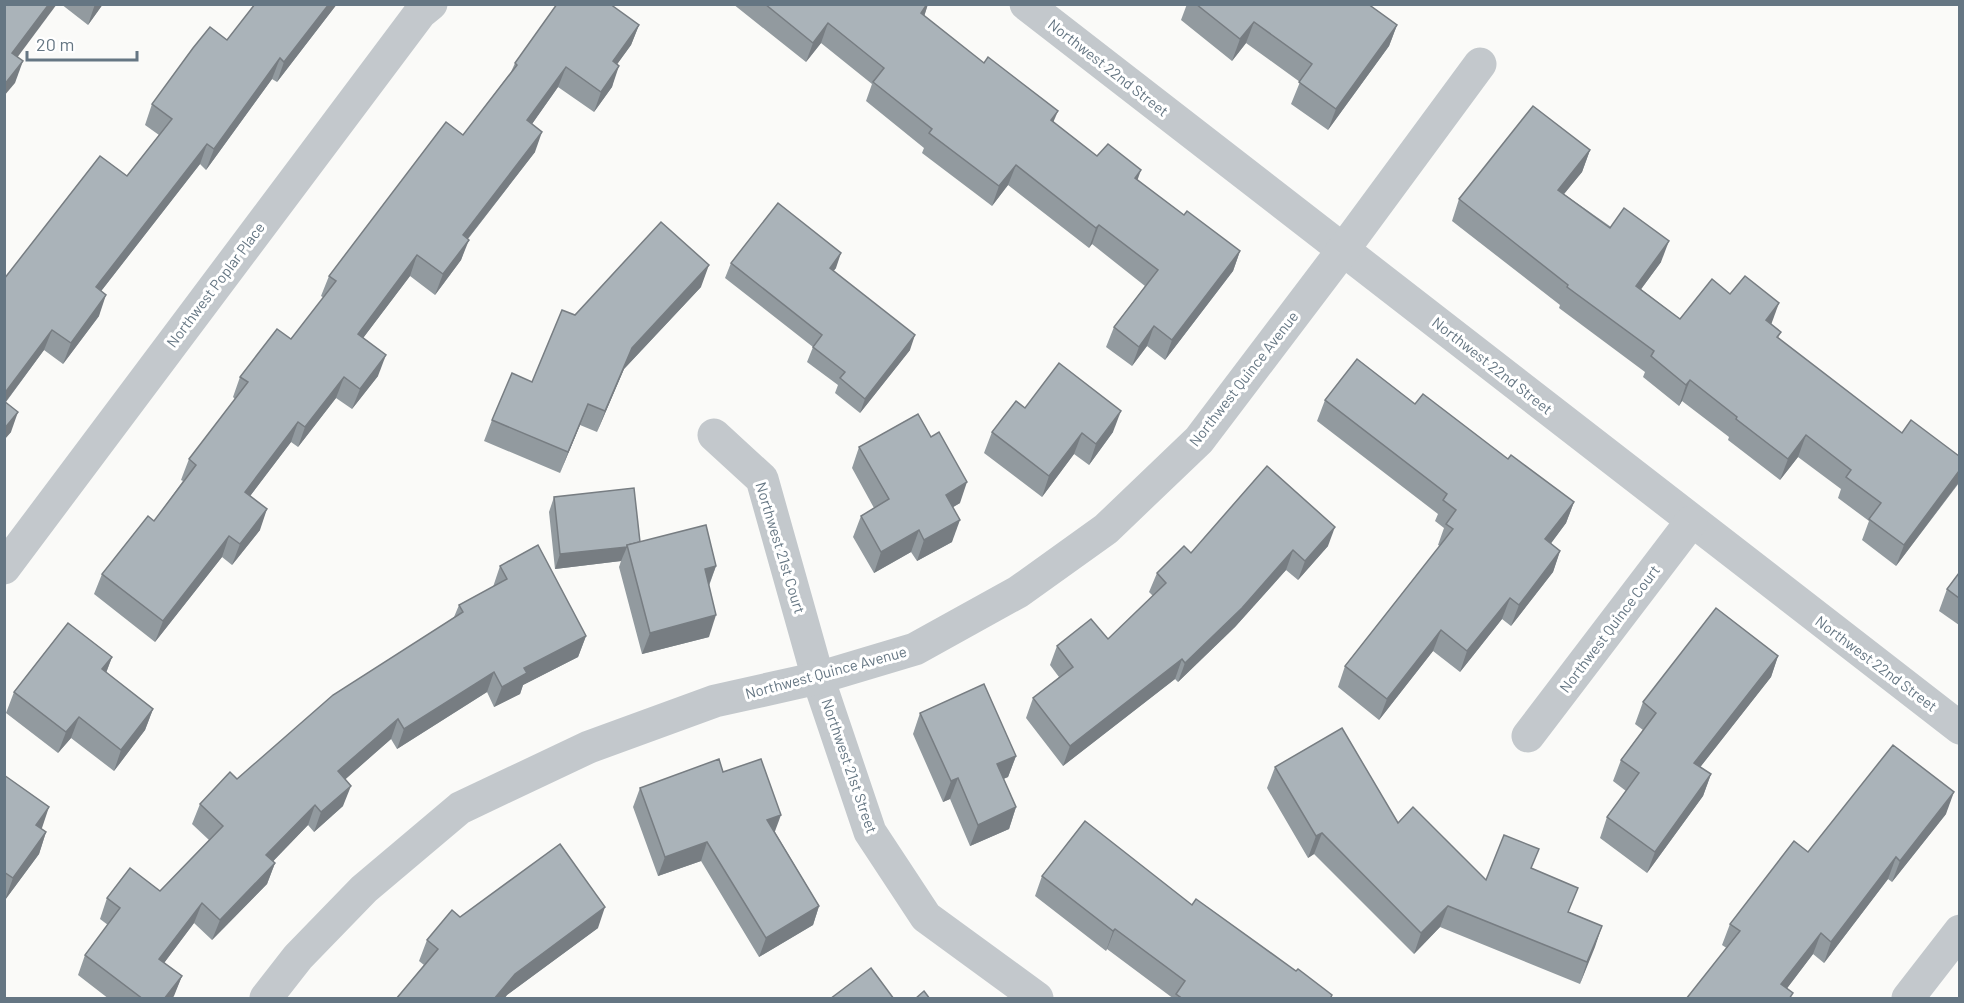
<svg xmlns="http://www.w3.org/2000/svg" width="1964" height="1003" font-family="Barlow,sans-serif">
<style>
.lines{fill:none;stroke-linecap:round;stroke-linejoin:round}
.minor{stroke:#c3c8cc;stroke-width:33}
.wall{fill:#929a9f}
.shaded-wall{fill:#777d82}
.building{fill:#aab3b9;stroke:#777d82;stroke-width:1.5}
.labels{text-anchor:middle;stroke-width:6;stroke-linejoin:round;paint-order:stroke}
.street-label{font-size:15px;fill:#657683;stroke:#fff}
</style>
<rect width="100%" height="100%" fill="#fafaf8"/>
<g class="lines">
<!-- minor -->
<g class="minor">
<path d="M 1026,4 C 1337,245 1647,488 1960,728"/>
<polyline points="714,435 762,479 818,678 870,832 926,917 1037,998"/>
<polyline points="4,568 420,13 431,4"/>
<polyline points="1528,736 1691,522"/>
<polyline points="266,998 298,957 364,889 460,808 589,747 715,701 818,678 915,649 1018,592 1106,529 1199,440 1343,250 1480,64"/>
<polyline points="1908,998 1960,931"/>
</g>
</g>
<!-- wall -->
<g class="wall">
<polygon points="61,4 103,4 88,25"/>
<polygon points="255,4 337,4 277,82 272,79 206,170 200,164 101,291 99,316 63,364 44,350 6,402 11,432 4,440 4,279 127,176 159,135 145,125 152,104 227,40"/>
<polygon points="733,4 928,4 924,16 1053,122 1097,156 1137,180 1184,215 1240,251 1233,271 1165,360 1147,346 1132,366 1106,347 1114,327 1145,286 1092,244 1089,248 1008,185 992,206 922,153 924,148 866,101 872,84 821,43 806,62"/>
<polygon points="1187,4 1368,4 1397,25 1389,46 1328,130 1291,104 1300,82 1246,43 1232,61 1181,20"/>
<polygon points="639,25 631,45 617,64 612,87 594,112 558,87 532,124 535,152 468,239 461,260 435,295 410,276 363,338 378,376 352,409 336,398 298,447 291,442 250,496 260,530 232,565 222,557 155,642 94,594 102,574 154,521 183,481 181,480 189,459 235,399 233,397 240,377 291,339 324,298 321,296 329,276 463,135 511,72 515,63"/>
<polygon points="1590,150 1582,172 1564,194 1661,262 1641,289 1680,319 1771,324 1781,332 1778,338 1959,483 1896,566 1862,540 1869,521 1838,498 1841,489 1798,457 1780,480 1728,440 1729,437 1682,401 1679,406 1643,377 1645,372 1559,308 1560,305 1452,221 1459,199"/>
<polygon points="731,263 836,268 833,271 910,350 860,413 835,393 838,385 807,362 813,347 725,278"/>
<polygon points="701,287 624,369 597,432 580,425 560,473 484,441 492,420 532,382 575,315"/>
<polygon points="1325,400 1415,404 1508,459 1574,502 1566,523 1551,543 1560,551 1553,572 1511,626 1502,619 1460,672 1433,651 1379,720 1338,687 1345,666 1440,546 1438,545 1444,528 1435,521 1438,514 1317,421"/>
<polygon points="1025,408 1113,432 1089,465 1074,454 1042,497 984,453 992,432"/>
<polygon points="859,447 960,503 953,507 952,542 917,561 911,552 874,573 853,537 861,516 874,508 852,468"/>
<polygon points="554,497 640,542 716,566 709,586 709,637 642,654 619,567 621,561 555,569 549,512"/>
<polygon points="1328,546 1298,580 1286,570 1235,627 1178,682 1175,679 1063,766 1026,718 1033,698 1059,677 1050,665 1057,646 1108,639 1153,596 1149,592 1157,573 1191,553"/>
<polygon points="500,566 586,636 578,657 523,685 520,694 494,707 487,692 397,749 391,739 345,779 343,806 314,832 308,825 273,861 275,863 267,884 212,940 194,923 164,963 182,976 172,999 109,999 78,975 85,955 108,925 100,919 107,898 160,891 209,840 192,824 200,804 237,779 454,617 459,605 493,587"/>
<polygon points="1959,573 1959,625 1939,611 1947,589"/>
<polygon points="1778,656 1771,677 1700,767 1711,774 1703,796 1647,873 1600,838 1607,817 1626,791 1613,781 1621,760 1643,730 1635,724 1643,702"/>
<polygon points="112,657 106,673 153,709 145,730 114,771 71,738 58,753 6,713 14,692"/>
<polygon points="920,713 1016,756 1008,777 1003,779 1016,807 1009,829 970,846 950,799 943,802 913,734"/>
<polygon points="1275,767 1398,823 1486,880 1532,869 1569,912 1602,926 1580,984 1440,927 1414,954 1314,854 1308,858 1267,788"/>
<polygon points="723,772 775,832 819,906 813,925 759,957 701,861 658,876 633,807 640,788"/>
<polygon points="4,775 41,829 46,832 39,854 5,900 4,899"/>
<polygon points="1946,814 1892,882 1888,879 1824,963 1813,954 1787,988 1722,945 1730,924 1808,852"/>
<polygon points="1042,876 1192,905 1332,995 1331,999 1174,999 1107,949 1106,951 1035,896"/>
<polygon points="460,917 598,928 507,995 504,999 396,999 424,965 419,961 427,940"/>
</g>
<!-- shaded-wall -->
<g class="shaded-wall">
<polygon points="49,4 57,4 5,74 12,53"/>
<polygon points="95,4 103,4 88,25"/>
<polygon points="329,4 337,4 277,82 284,62"/>
<polygon points="927,4 928,4 923,20 921,13"/>
<polygon points="1254,22 1246,43 1232,61 1240,39"/>
<polygon points="828,23 821,43 806,62 813,43"/>
<polygon points="639,25 631,45 605,81 613,61"/>
<polygon points="1397,25 1389,46 1328,130 1336,109"/>
<polygon points="280,58 272,79 206,170 214,149"/>
<polygon points="23,61 15,83 4,96 4,85"/>
<polygon points="619,66 612,87 594,112 601,92"/>
<polygon points="566,67 558,87 520,141 527,120"/>
<polygon points="1058,111 1050,130 1051,120"/>
<polygon points="542,132 535,152 455,255 463,235"/>
<polygon points="207,144 200,164 88,308 96,287"/>
<polygon points="1590,150 1582,172 1550,211 1558,190"/>
<polygon points="1016,165 1008,185 992,206 999,186"/>
<polygon points="1141,170 1134,190 1135,178"/>
<polygon points="1099,225 1092,244 1089,248 1096,228"/>
<polygon points="469,240 461,260 435,295 443,274"/>
<polygon points="1669,241 1661,262 1628,307 1636,286"/>
<polygon points="1240,251 1233,271 1165,360 1172,340"/>
<polygon points="841,253 836,268 824,283 830,268"/>
<polygon points="417,255 410,276 351,354 358,334"/>
<polygon points="709,265 701,287 624,369 597,432 605,411 632,348"/>
<polygon points="106,295 99,316 63,364 71,343"/>
<polygon points="1779,303 1771,325 1766,320"/>
<polygon points="1154,326 1147,346 1132,366 1139,347"/>
<polygon points="52,330 44,350 4,404 4,394"/>
<polygon points="915,335 910,350 860,413 865,399"/>
<polygon points="386,355 378,376 352,409 360,389"/>
<polygon points="344,377 336,398 298,447 305,427"/>
<polygon points="1690,380 1682,401 1679,406 1686,385"/>
<polygon points="588,404 580,425 560,473 568,452"/>
<polygon points="1121,411 1113,432 1089,465 1096,444"/>
<polygon points="18,412 11,432 4,440 4,429"/>
<polygon points="298,422 291,442 238,512 245,492"/>
<polygon points="1082,433 1074,454 1042,497 1049,476"/>
<polygon points="1806,435 1798,457 1780,480 1788,459"/>
<polygon points="1959,471 1959,482 1896,566 1904,545"/>
<polygon points="967,482 960,503 938,516 946,495"/>
<polygon points="1574,502 1566,523 1538,561 1545,539"/>
<polygon points="267,509 260,530 232,565 240,544"/>
<polygon points="960,520 952,542 917,561 924,540"/>
<polygon points="1335,527 1328,546 1298,580 1305,561"/>
<polygon points="919,530 911,552 874,573 881,552"/>
<polygon points="229,536 222,557 155,642 163,621"/>
<polygon points="627,547 621,561 555,569 560,554"/>
<polygon points="1293,550 1286,570 1235,627 1178,682 1185,663"/>
<polygon points="1560,551 1553,572 1511,626 1519,605"/>
<polygon points="716,566 708,587 705,569"/>
<polygon points="1510,598 1502,619 1460,672 1467,651"/>
<polygon points="716,615 709,637 642,654 650,633"/>
<polygon points="1441,630 1433,651 1379,720 1387,699"/>
<polygon points="586,636 578,657 523,685 520,694 494,707 502,687 524,668"/>
<polygon points="1778,656 1771,677 1687,784 1694,763"/>
<polygon points="112,657 104,678 102,669"/>
<polygon points="1182,659 1175,679 1063,766 1070,746"/>
<polygon points="494,672 487,692 397,749 404,729"/>
<polygon points="153,709 145,730 114,771 121,750"/>
<polygon points="79,717 71,738 58,753 66,732"/>
<polygon points="398,719 391,739 331,792 338,771"/>
<polygon points="1016,756 1008,777 989,785 997,764"/>
<polygon points="1711,774 1703,796 1647,873 1655,852"/>
<polygon points="958,778 950,799 943,802 951,781"/>
<polygon points="351,786 343,806 314,832 321,812"/>
<polygon points="1954,792 1946,814 1892,882 1900,861"/>
<polygon points="315,805 308,825 259,876 266,855"/>
<polygon points="49,807 42,828 28,846 36,825"/>
<polygon points="1016,807 1009,829 970,846 978,825"/>
<polygon points="781,815 774,834 767,820"/>
<polygon points="46,832 39,854 5,900 13,878"/>
<polygon points="1322,833 1314,854 1308,858 1316,836"/>
<polygon points="707,842 701,861 658,876 665,857"/>
<polygon points="1896,857 1888,879 1824,963 1831,942"/>
<polygon points="275,863 267,884 212,940 220,920"/>
<polygon points="202,903 194,923 152,979 159,959"/>
<polygon points="819,906 813,925 759,957 766,938"/>
<polygon points="1448,906 1440,927 1414,954 1421,933"/>
<polygon points="605,907 598,928 507,995 504,999 494,999 515,974"/>
<polygon points="1602,926 1595,947 1580,984 1587,962"/>
<polygon points="1115,929 1107,949 1106,951 1113,931"/>
<polygon points="1821,933 1813,954 1779,999 1781,984"/>
<polygon points="182,976 174,996 172,999 164,999"/>
</g>
<!-- building -->
<g class="building">
<polygon points="4,4 49,4 12,53 23,61 4,85"/>
<polygon points="255,4 329,4 284,62 280,58 214,149 207,144 96,287 106,295 71,343 52,330 4,394 4,279 100,156 127,176 172,119 152,104 193,48 210,27 227,40"/>
<polygon points="557,4 610,4 639,25 613,61 619,66 601,92 566,67 527,120 542,132 463,235 469,240 443,274 417,255 358,334 386,355 360,389 344,377 305,427 298,422 245,492 267,509 240,544 229,536 163,621 102,574 148,516 154,521 196,465 189,459 248,382 240,377 277,329 291,339 336,281 329,276 446,122 463,135 517,65 515,63"/>
<polygon points="765,4 927,4 921,13 984,63 988,57 1058,111 1051,120 1097,156 1108,144 1141,170 1135,178 1184,215 1187,211 1240,251 1172,340 1154,326 1139,347 1114,327 1158,270 1099,225 1096,228 1016,165 999,186 929,133 932,129 873,82 884,68 828,23 813,43"/>
<polygon points="1196,4 1368,4 1397,25 1336,109 1299,82 1312,64 1254,22 1240,39"/>
<polygon points="1533,106 1590,150 1558,190 1610,228 1624,208 1669,241 1636,286 1680,319 1712,279 1730,294 1745,276 1779,303 1766,320 1781,332 1777,337 1902,433 1911,420 1959,456 1959,471 1904,545 1869,519 1881,503 1846,477 1851,470 1806,435 1788,459 1736,419 1737,417 1690,380 1686,385 1651,356 1654,351 1567,287 1568,285 1459,199"/>
<polygon points="778,203 841,253 830,268 915,335 865,399 840,378 845,372 813,347 822,335 731,263"/>
<polygon points="661,222 709,265 632,348 605,411 588,404 568,452 492,420 512,373 532,382 562,310 575,315"/>
<polygon points="1357,359 1415,404 1423,394 1508,459 1511,455 1574,502 1545,539 1560,551 1519,605 1510,598 1467,651 1441,630 1387,699 1345,666 1453,529 1446,524 1456,510 1443,500 1447,494 1325,400"/>
<polygon points="1059,363 1121,411 1096,444 1082,433 1049,476 992,432 1016,401 1025,408"/>
<polygon points="4,401 18,412 4,429"/>
<polygon points="918,414 931,437 939,432 967,482 946,495 960,520 924,540 919,530 881,552 861,516 889,499 859,447"/>
<polygon points="1267,466 1335,527 1305,561 1293,550 1242,608 1185,663 1182,659 1070,746 1033,698 1073,667 1057,646 1091,619 1108,639 1166,583 1157,573 1184,546 1191,553"/>
<polygon points="634,488 640,542 627,545 627,547 560,554 554,497"/>
<polygon points="706,525 716,566 705,569 716,615 650,633 627,545"/>
<polygon points="538,545 586,636 524,668 527,673 502,687 494,672 404,729 398,719 338,771 351,786 321,812 315,805 266,855 275,863 220,920 202,903 159,959 182,976 164,999 143,999 85,955 120,908 107,898 130,868 160,891 223,826 200,804 230,772 237,779 333,695 463,612 459,605 507,579 500,566"/>
<polygon points="1959,573 1959,598 1947,589"/>
<polygon points="1716,608 1778,656 1694,763 1711,774 1655,852 1607,817 1639,773 1621,760 1656,713 1643,702"/>
<polygon points="68,623 112,657 102,669 153,709 121,750 79,717 66,732 14,692"/>
<polygon points="984,684 1016,756 997,764 1016,807 978,825 958,778 951,781 920,713"/>
<polygon points="1342,728 1398,823 1413,807 1486,880 1504,835 1539,849 1531,868 1578,888 1568,912 1602,926 1587,962 1448,906 1421,933 1322,833 1316,836 1275,767"/>
<polygon points="1893,745 1954,792 1900,861 1896,857 1831,942 1821,933 1781,984 1793,993 1789,999 1686,999 1740,931 1730,924 1794,841 1808,852"/>
<polygon points="719,759 723,772 761,759 781,815 767,820 819,906 766,938 707,842 665,857 640,788"/>
<polygon points="4,775 49,807 36,825 46,832 13,878 4,872"/>
<polygon points="1085,821 1192,905 1196,899 1296,971 1298,969 1332,995 1330,999 1183,999 1176,994 1185,981 1115,929 1113,931 1042,876"/>
<polygon points="560,844 605,907 515,974 494,999 396,999 438,949 427,940 452,910 460,917"/>
<polygon points="871,968 894,999 830,999"/>
<polygon points="924,991 930,999 915,999"/>
</g>
<g class="labels">
<!-- street labels -->
<g class="street-label">
<text transform="translate(1108 68) rotate(38)" y="5">Northwest 22nd Street</text>
<text transform="translate(216 285) rotate(-53)" y="5">Northwest Poplar Place</text>
<text transform="translate(1492 366) rotate(38)" y="5">Northwest 22nd Street</text>
<text transform="translate(1244 379) rotate(-52)" y="5">Northwest Quince Avenue</text>
<text transform="translate(780 548) rotate(73)" y="5">Northwest 21st Court</text>
<text transform="translate(1610 629) rotate(-53)" y="5">Northwest Quince Court</text>
<text transform="translate(1876 664) rotate(37)" y="5">Northwest 22nd Street</text>
<text transform="translate(826 673) rotate(-15)" y="5">Northwest Quince Avenue</text>
<text transform="translate(849 766) rotate(71)" y="5">Northwest 21st Street</text>
</g>
</g>
<!-- border -->
<rect width="1964" height="1003" fill="none" stroke="#657683" stroke-width="12"/>
<!-- scale -->
<path d="M27 51v9h110v-9" fill="none" stroke="#657683" stroke-width="3"/>
<text x="36" y="51" font-size="18" fill="#657683" stroke="#ffffff" stroke-width="4.5" paint-order="stroke">20 m</text>
</svg>
